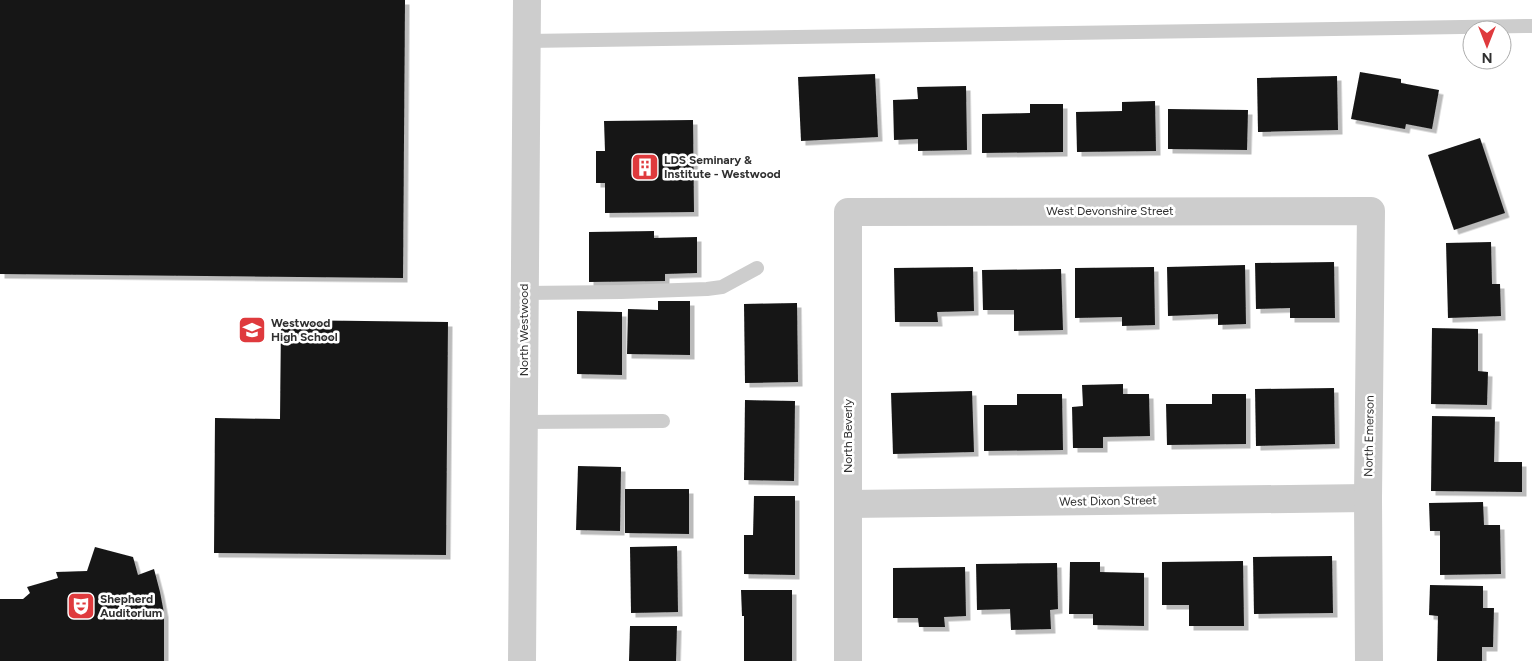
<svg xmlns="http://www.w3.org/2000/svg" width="1532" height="661" font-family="Figtree,sans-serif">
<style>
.building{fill:#171717;filter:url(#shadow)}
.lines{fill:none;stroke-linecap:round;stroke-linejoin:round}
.lane{stroke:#cdcdcd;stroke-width:14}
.street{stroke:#cdcdcd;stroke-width:28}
.labels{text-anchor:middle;stroke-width:5;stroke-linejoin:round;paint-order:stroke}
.poi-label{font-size:12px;font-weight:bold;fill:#303030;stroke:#fff;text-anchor:start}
.street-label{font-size:12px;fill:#303030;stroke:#fff}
</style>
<defs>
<filter id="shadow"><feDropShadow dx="4.5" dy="4.5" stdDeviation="0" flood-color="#0004"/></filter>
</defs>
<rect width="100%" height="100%" fill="#fff"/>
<!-- building -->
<g class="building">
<polygon points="0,0 405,0 403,278 0,274"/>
<polygon points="1360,72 1401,79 1401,83 1439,90 1432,129 1406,124 1405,129 1351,119"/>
<polygon points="875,74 878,137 801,141 798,77"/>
<polygon points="1337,76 1338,130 1258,132 1257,78"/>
<polygon points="966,86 967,150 918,151 918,139 894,140 893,100 918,99 917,87"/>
<polygon points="1155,101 1156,151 1077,152 1076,112 1122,111 1122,102"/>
<polygon points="1030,104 1063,104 1063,152 982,153 982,114 1030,113"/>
<polygon points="1168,109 1248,110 1247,150 1168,149"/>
<polygon points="693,120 694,212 605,213 605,183 596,183 596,151 605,151 604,121"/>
<polygon points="1480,138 1505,213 1454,230 1428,155"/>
<polygon points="654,231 654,238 697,237 697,273 665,274 665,281 589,282 589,232"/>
<polygon points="1491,242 1492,284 1500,284 1501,316 1448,318 1446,243"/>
<polygon points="1334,262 1335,318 1290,318 1290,308 1256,309 1255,263"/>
<polygon points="1245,265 1246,324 1218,325 1218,314 1168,316 1167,267"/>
<polygon points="973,267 974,311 937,312 938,322 895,322 894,268"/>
<polygon points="1154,267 1155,325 1122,326 1122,317 1075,318 1075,268"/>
<polygon points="1061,269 1063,330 1014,331 1014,310 983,310 982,270"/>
<polygon points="658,301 690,301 690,355 627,354 628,309 658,310"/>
<polygon points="797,303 798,382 745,383 744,304"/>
<polygon points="577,311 622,312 622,375 577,374"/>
<polygon points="281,320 448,322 446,555 214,553 215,418 280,419"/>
<polygon points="1432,328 1478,329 1478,371 1488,372 1487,405 1431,404"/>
<polygon points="1123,384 1123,394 1149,394 1150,436 1103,437 1103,448 1073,448 1072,407 1083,406 1082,385"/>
<polygon points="1334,388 1335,444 1256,446 1255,389"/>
<polygon points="972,391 974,452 893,454 891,393"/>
<polygon points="1017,394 1062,394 1063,450 984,451 984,405 1017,405"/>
<polygon points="1212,394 1246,394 1246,444 1167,445 1166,404 1212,404"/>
<polygon points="745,400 795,401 794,481 744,480"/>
<polygon points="1432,416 1495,417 1494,462 1522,462 1522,492 1431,491"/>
<polygon points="578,466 621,467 620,531 576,530"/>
<polygon points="625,489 689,489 689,534 625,533"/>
<polygon points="754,496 795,496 795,575 744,574 744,535 753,535"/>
<polygon points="1483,502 1484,525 1500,525 1501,574 1440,575 1440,531 1430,531 1429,503"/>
<polygon points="677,546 678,612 631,613 630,547"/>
<polygon points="95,547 133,557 138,575 154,569 160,592 164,613 164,661 0,661 0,599 23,599 30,593 27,587 58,578 56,572 87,571"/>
<polygon points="1332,556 1333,613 1254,614 1253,557"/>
<polygon points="1243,561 1244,626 1189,626 1189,605 1162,605 1162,562"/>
<polygon points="1070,562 1100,562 1100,572 1144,573 1144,626 1093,625 1093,614 1069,614"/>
<polygon points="1057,563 1058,609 1050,610 1051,629 1011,630 1010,609 977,610 976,564"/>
<polygon points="965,567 966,616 944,617 945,627 919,627 918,618 893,618 893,568"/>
<polygon points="1430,585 1483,586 1483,608 1494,608 1493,647 1482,647 1482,661 1437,661 1438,616 1429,615"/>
<polygon points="741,590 792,590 792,661 744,661 744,616 742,616"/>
<polygon points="630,626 677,626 676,661 629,661"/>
</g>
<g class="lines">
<!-- lane -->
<g class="lane">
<polyline points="527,41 1532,26"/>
<polyline points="524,293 621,292 707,289 722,287 757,268"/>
<polyline points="524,422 663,421"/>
</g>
<!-- street -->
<g class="street">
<polyline points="848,504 1368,498"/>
<polyline points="522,661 527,0"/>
<polyline points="848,661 848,212 1371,211 1368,498 1369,661"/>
</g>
</g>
<!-- icons -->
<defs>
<g id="building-square" transform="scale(1.4375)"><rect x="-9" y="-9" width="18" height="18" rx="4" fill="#df3a3d" stroke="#fff"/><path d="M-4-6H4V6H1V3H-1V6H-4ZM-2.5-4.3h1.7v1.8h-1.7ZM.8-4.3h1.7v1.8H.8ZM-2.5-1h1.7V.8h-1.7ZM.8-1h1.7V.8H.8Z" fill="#fff"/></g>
<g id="school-square" transform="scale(1.4375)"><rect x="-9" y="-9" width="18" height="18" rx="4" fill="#df3a3d" stroke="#fff"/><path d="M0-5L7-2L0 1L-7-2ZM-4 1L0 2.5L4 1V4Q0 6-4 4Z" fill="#fff"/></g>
<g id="theatre-square" transform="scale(1.4375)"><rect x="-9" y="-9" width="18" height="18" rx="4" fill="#df3a3d" stroke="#fff"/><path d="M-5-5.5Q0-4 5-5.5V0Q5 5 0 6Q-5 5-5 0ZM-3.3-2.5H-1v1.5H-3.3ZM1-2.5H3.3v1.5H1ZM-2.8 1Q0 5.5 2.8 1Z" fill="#fff"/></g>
</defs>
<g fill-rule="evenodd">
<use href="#building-square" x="645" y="167"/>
<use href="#school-square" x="252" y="330"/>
<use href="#theatre-square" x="81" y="606"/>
</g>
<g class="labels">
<!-- poi labels -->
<g class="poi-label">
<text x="664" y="164">LDS Seminary &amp;<tspan x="664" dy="14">Institute - Westwood</tspan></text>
<text x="271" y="327">Westwood<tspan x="271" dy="14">High School</tspan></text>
<text x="100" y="603">Shepherd<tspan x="100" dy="14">Auditorium</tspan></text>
</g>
<!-- street labels -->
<g class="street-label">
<text x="1110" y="215">West Devonshire Street</text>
<text transform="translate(524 330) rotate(-90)" y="4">North Westwood</text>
<text transform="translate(848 436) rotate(-90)" y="4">North Beverly</text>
<text transform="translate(1369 436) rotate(-89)" y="4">North Emerson</text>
<text transform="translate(1108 501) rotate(-1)" y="4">West Dixon Street</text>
</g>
</g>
<!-- north arrow -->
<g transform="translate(1487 45) rotate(180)"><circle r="24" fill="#ffffff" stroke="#acacac"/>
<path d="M0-4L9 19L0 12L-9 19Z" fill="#df3a3d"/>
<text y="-8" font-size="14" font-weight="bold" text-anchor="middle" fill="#303030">N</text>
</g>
</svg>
